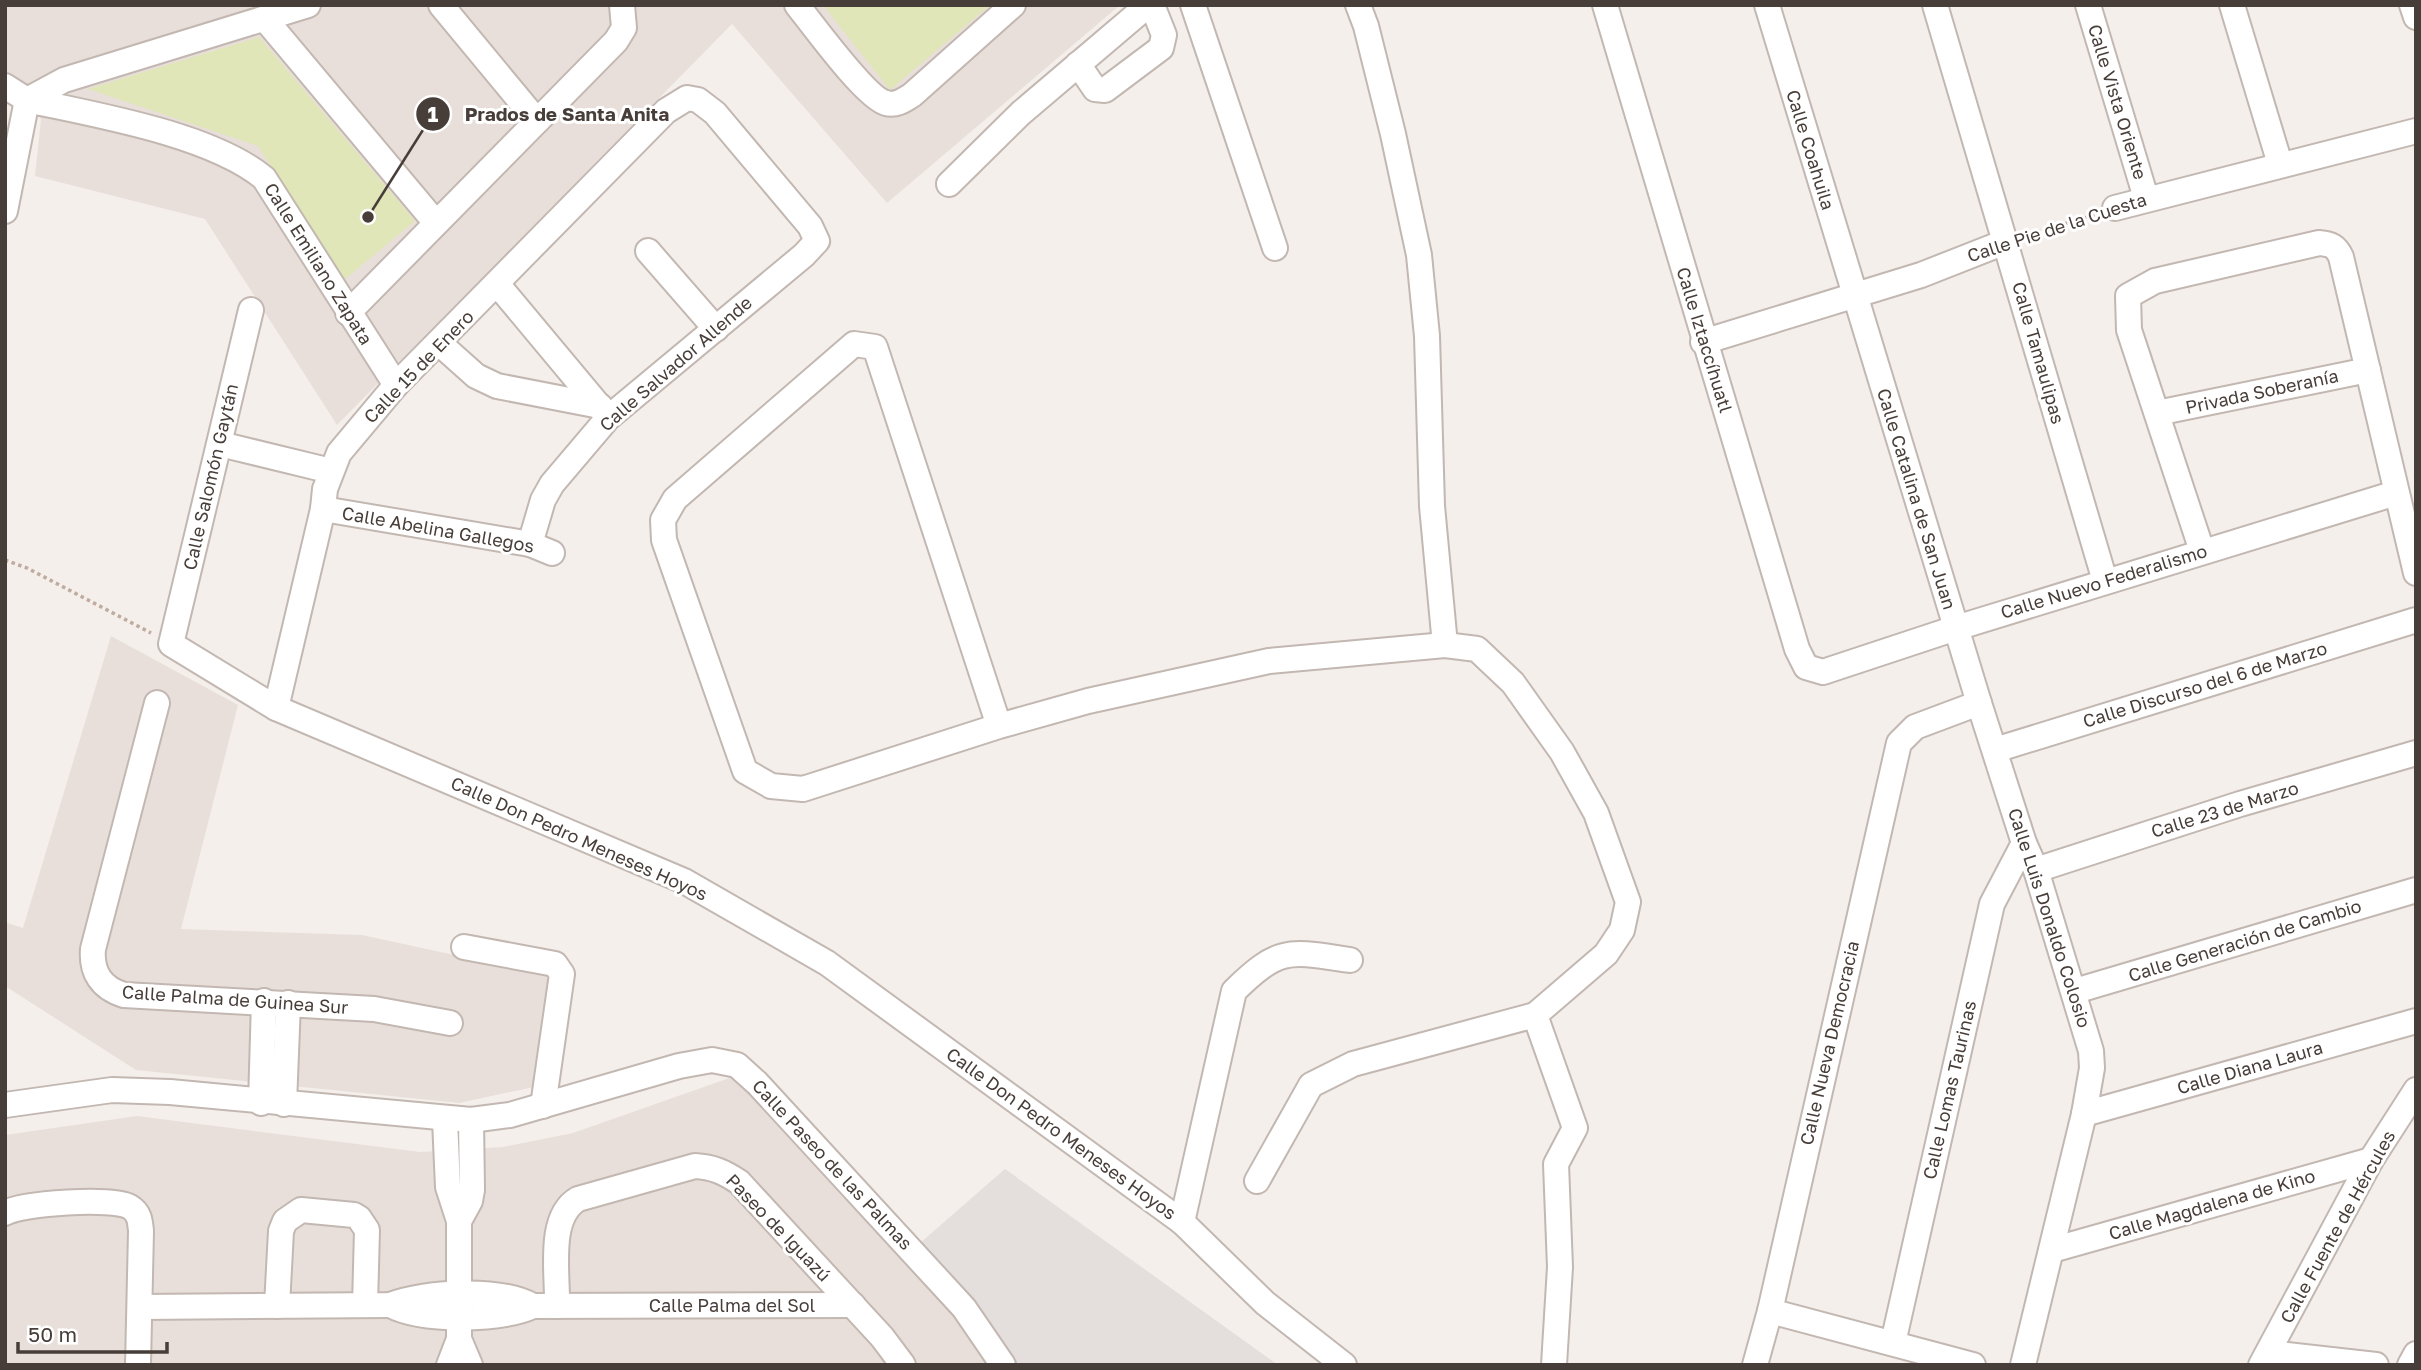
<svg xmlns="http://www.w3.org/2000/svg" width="2421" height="1370" font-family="'Golos Text',sans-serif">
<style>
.residential{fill:#e8dfda}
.industrial{fill:#e4dedc}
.green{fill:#e0e6b7}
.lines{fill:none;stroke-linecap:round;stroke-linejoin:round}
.minor-casing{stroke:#c3b7b1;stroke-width:28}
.path{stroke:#c0aba0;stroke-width:3.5;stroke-dasharray:3.5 3.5;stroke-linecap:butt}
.minor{stroke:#fff;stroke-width:24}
.labels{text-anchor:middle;stroke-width:6;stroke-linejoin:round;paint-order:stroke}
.street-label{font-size:18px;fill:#483e39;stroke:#fff}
.leader{fill:none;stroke:#483e39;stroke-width:2.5}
.callout-dot{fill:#483e39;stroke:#fff;stroke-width:2.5}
.mark-label{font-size:21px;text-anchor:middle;font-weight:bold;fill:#fff}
.callout-label{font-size:19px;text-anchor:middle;font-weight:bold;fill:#483e39;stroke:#fff;stroke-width:6;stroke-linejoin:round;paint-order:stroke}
</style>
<rect width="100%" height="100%" fill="#f4efeb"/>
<!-- residential -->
<g class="residential">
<polygon points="5,5 1120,5 887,203 732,24 337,425 205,219 35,176 41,119 5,72"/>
<polygon points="111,636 238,705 181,929 362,935 552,976 534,1087 459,1103 136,1070 5,986 5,922 23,928"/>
<polygon points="735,1076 970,1326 992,1365 5,1365 5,1135 137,1116 420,1152 503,1147 573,1133"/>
</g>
<!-- industrial -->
<polygon class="industrial" points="1005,1169 1278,1365 992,1365 970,1326 904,1257"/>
<!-- green -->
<g class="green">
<polygon points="823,5 990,5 890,90"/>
<polygon points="259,37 415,221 344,280 258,146 88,89"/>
</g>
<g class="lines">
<!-- minor casing -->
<g class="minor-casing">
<g id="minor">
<polyline points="441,5 537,121"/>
<path d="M 797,5 C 813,25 866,98 886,103 C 896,106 904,100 912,95 L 1013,5"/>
<polyline points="1193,5 1275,248"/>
<polyline points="1358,5 1366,26 1393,134 1419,255 1427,336 1432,506 1445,645 1477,649 1513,683 1562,752 1596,813 1628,902 1622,930 1606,954 1535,1015 1575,1128 1556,1164 1560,1267 1554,1365"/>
<polyline points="1605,5 1797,649 1806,667 1823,672 1832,669 1956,628 2396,493"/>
<polyline points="1767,5 1979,703 2024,843 2036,870 2091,1051 2092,1068 2084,1114 2023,1365"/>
<polyline points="1935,5 2105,581"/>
<polyline points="2088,5 2146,198"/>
<polyline points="2232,5 2280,164"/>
<polyline points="2412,5 2416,17"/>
<polyline points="265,19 436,223"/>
<polyline points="1078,64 1095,89 1105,90 1161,48 1164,35 1152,5"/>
<path d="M 5,86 L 27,100 C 96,115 210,134 264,178 L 396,385"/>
<polyline points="27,100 64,80 308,5"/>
<polyline points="949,184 1021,113 1148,5"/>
<polyline points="2115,208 2416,131"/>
<polyline points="5,211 27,100"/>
<polyline points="648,251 716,329"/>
<polyline points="498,285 604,412"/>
<polyline points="251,310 171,644 276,708 684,881 827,963 1182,1222 1265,1303 1344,1365"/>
<polyline points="348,313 616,41 624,28 622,5"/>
<polyline points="1703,342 1921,275 2005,242"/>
<polyline points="439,343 476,376 497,386 600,406"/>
<polyline points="2157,413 2368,370"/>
<polyline points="220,444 331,471"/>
<polyline points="323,509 530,544 552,553"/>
<path d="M 2202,551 L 2129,330 L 2128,296 L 2155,281 L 2319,243 C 2331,244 2336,246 2341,257 L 2416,573"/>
<path d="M 157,703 L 93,949 C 91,972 101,988 124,995 L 374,1009 L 450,1023"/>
<polyline points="276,708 323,509 325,489 339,453 396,385 666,111 687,98 698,100 715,113 810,226 817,241 804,255 608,418 552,484 543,500 530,544"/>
<polyline points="999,726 875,347 854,344 675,499 663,520 664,540 745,771 771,786 803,789 999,726 1088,701 1269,661 1445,645"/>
<polyline points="1995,750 2416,620"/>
<polyline points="2036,870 2240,804 2416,753"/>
<polyline points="464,947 555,964 562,974 543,1106"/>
<polyline points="2075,991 2416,890"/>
<polyline points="261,1103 264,1001"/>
<polyline points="284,1104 288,1003"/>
<polyline points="5,1105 112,1090 170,1092 471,1120 510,1115 679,1066 712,1060 737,1065 757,1083 964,1308 1003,1365"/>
<polyline points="2084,1114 2416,1021"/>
<polyline points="445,1120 448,1187 459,1221 459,1339 449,1365"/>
<polyline points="1257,1181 1311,1085 1353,1064 1535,1015"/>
<path d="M 5,1213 C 22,1203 113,1197 130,1207 C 140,1213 140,1222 141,1231 L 138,1365"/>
<polyline points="459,1221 470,1201 472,1190 471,1120"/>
<path d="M 1182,1222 L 1234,991 C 1280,946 1289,951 1350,960"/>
<polyline points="2052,1250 2371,1160"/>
<path d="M 390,1305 C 422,1322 500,1321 533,1306 L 853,1305"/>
<polyline points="277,1306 281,1231 285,1221 301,1210 354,1215 359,1218 367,1230 365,1305"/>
<path d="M 557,1306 C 558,1274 547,1217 578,1199 L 695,1166 C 713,1167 724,1172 739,1182 L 882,1337 L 903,1365"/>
<path d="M 140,1307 L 390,1305 C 426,1292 499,1287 533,1306"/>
<polyline points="1770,1311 1973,1365"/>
<polyline points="459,1339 470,1365"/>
<polyline points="1893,1343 1992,904 2024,843"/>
<polyline points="2269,1353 2376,1365"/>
<polyline points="1755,1365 1770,1311 1899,743 1915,727 1979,703"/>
<polyline points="2261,1365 2371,1160 2416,1090"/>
<polyline points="2410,1365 2416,1354"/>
</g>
</g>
<!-- path -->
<g class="path">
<polyline points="2024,236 2097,214"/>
<polyline points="5,560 27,568 151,633"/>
</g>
<!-- minor -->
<use href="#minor" class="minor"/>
</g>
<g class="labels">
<!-- street labels -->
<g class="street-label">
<text transform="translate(2117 102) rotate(73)" y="6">Calle Vista Oriente</text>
<text transform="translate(1810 150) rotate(73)" y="6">Calle Coahuila</text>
<text transform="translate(2057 228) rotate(-18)" y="6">Calle Pie de la Cuesta</text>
<text transform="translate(318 264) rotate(58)" y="6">Calle Emiliano Zapata</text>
<text transform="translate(1704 340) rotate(73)" y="6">Calle Iztaccíhuatl</text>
<text transform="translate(2038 353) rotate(74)" y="6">Calle Tamaulipas</text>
<text transform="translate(676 364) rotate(-41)" y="6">Calle Salvador Allende</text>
<text transform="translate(419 367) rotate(-46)" y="6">Calle 15 de Enero</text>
<text transform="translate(2262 392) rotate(-12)" y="6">Privada Soberanía</text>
<text transform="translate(211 477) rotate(-77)" y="6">Calle Salomón Gaytán</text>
<text transform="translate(1916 499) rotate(73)" y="6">Calle Catalina de San Juan</text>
<text transform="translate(438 530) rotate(10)" y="6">Calle Abelina Gallegos</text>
<text transform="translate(2104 582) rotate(-17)" y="6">Calle Nuevo Federalismo</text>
<text transform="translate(2205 685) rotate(-17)" y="6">Calle Discurso del 6 de Marzo</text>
<text transform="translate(2225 810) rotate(-17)" y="6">Calle 23 de Marzo</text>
<text transform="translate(579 839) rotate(24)" y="6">Calle Don Pedro Meneses Hoyos</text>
<text transform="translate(2049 918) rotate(72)" y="6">Calle Luis Donaldo Colosio</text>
<text transform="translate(2245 941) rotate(-17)" y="6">Calle Generación de Cambio</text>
<text transform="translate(235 1000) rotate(4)" y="6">Calle Palma de Guinea Sur</text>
<text transform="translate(1830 1043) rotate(-77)" y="6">Calle Nueva Democracia</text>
<text transform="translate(2250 1068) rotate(-16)" y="6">Calle Diana Laura</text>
<text transform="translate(1950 1090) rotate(-77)" y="6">Calle Lomas Taurinas</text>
<text transform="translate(1061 1134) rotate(36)" y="6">Calle Don Pedro Meneses Hoyos</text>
<text transform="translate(832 1165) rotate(47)" y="6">Calle Paseo de las Palmas</text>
<text transform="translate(2212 1205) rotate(-16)" y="6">Calle Magdalena de Kino</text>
<text transform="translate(2338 1227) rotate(-61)" y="6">Calle Fuente de Hércules</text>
<text transform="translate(778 1228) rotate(46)" y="6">Paseo de Iguazú</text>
<text x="732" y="1312">Calle Palma del Sol</text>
</g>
</g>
<!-- callouts -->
<path class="leader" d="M368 217L433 114"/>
<g class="callout-dot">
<circle cx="368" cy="217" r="7"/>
<circle cx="433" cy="114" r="18"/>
</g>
<g class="mark-label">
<text x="433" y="122">1</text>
</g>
<g class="callout-label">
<text x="567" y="121">Prados de Santa Anita</text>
</g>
<!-- border -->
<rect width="2421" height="1370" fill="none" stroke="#483e39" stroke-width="14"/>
<!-- scale -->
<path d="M18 1342v10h149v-10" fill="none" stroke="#483e39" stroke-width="3.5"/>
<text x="28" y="1342" font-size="21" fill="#483e39" stroke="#ffffff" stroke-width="5" paint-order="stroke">50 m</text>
</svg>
